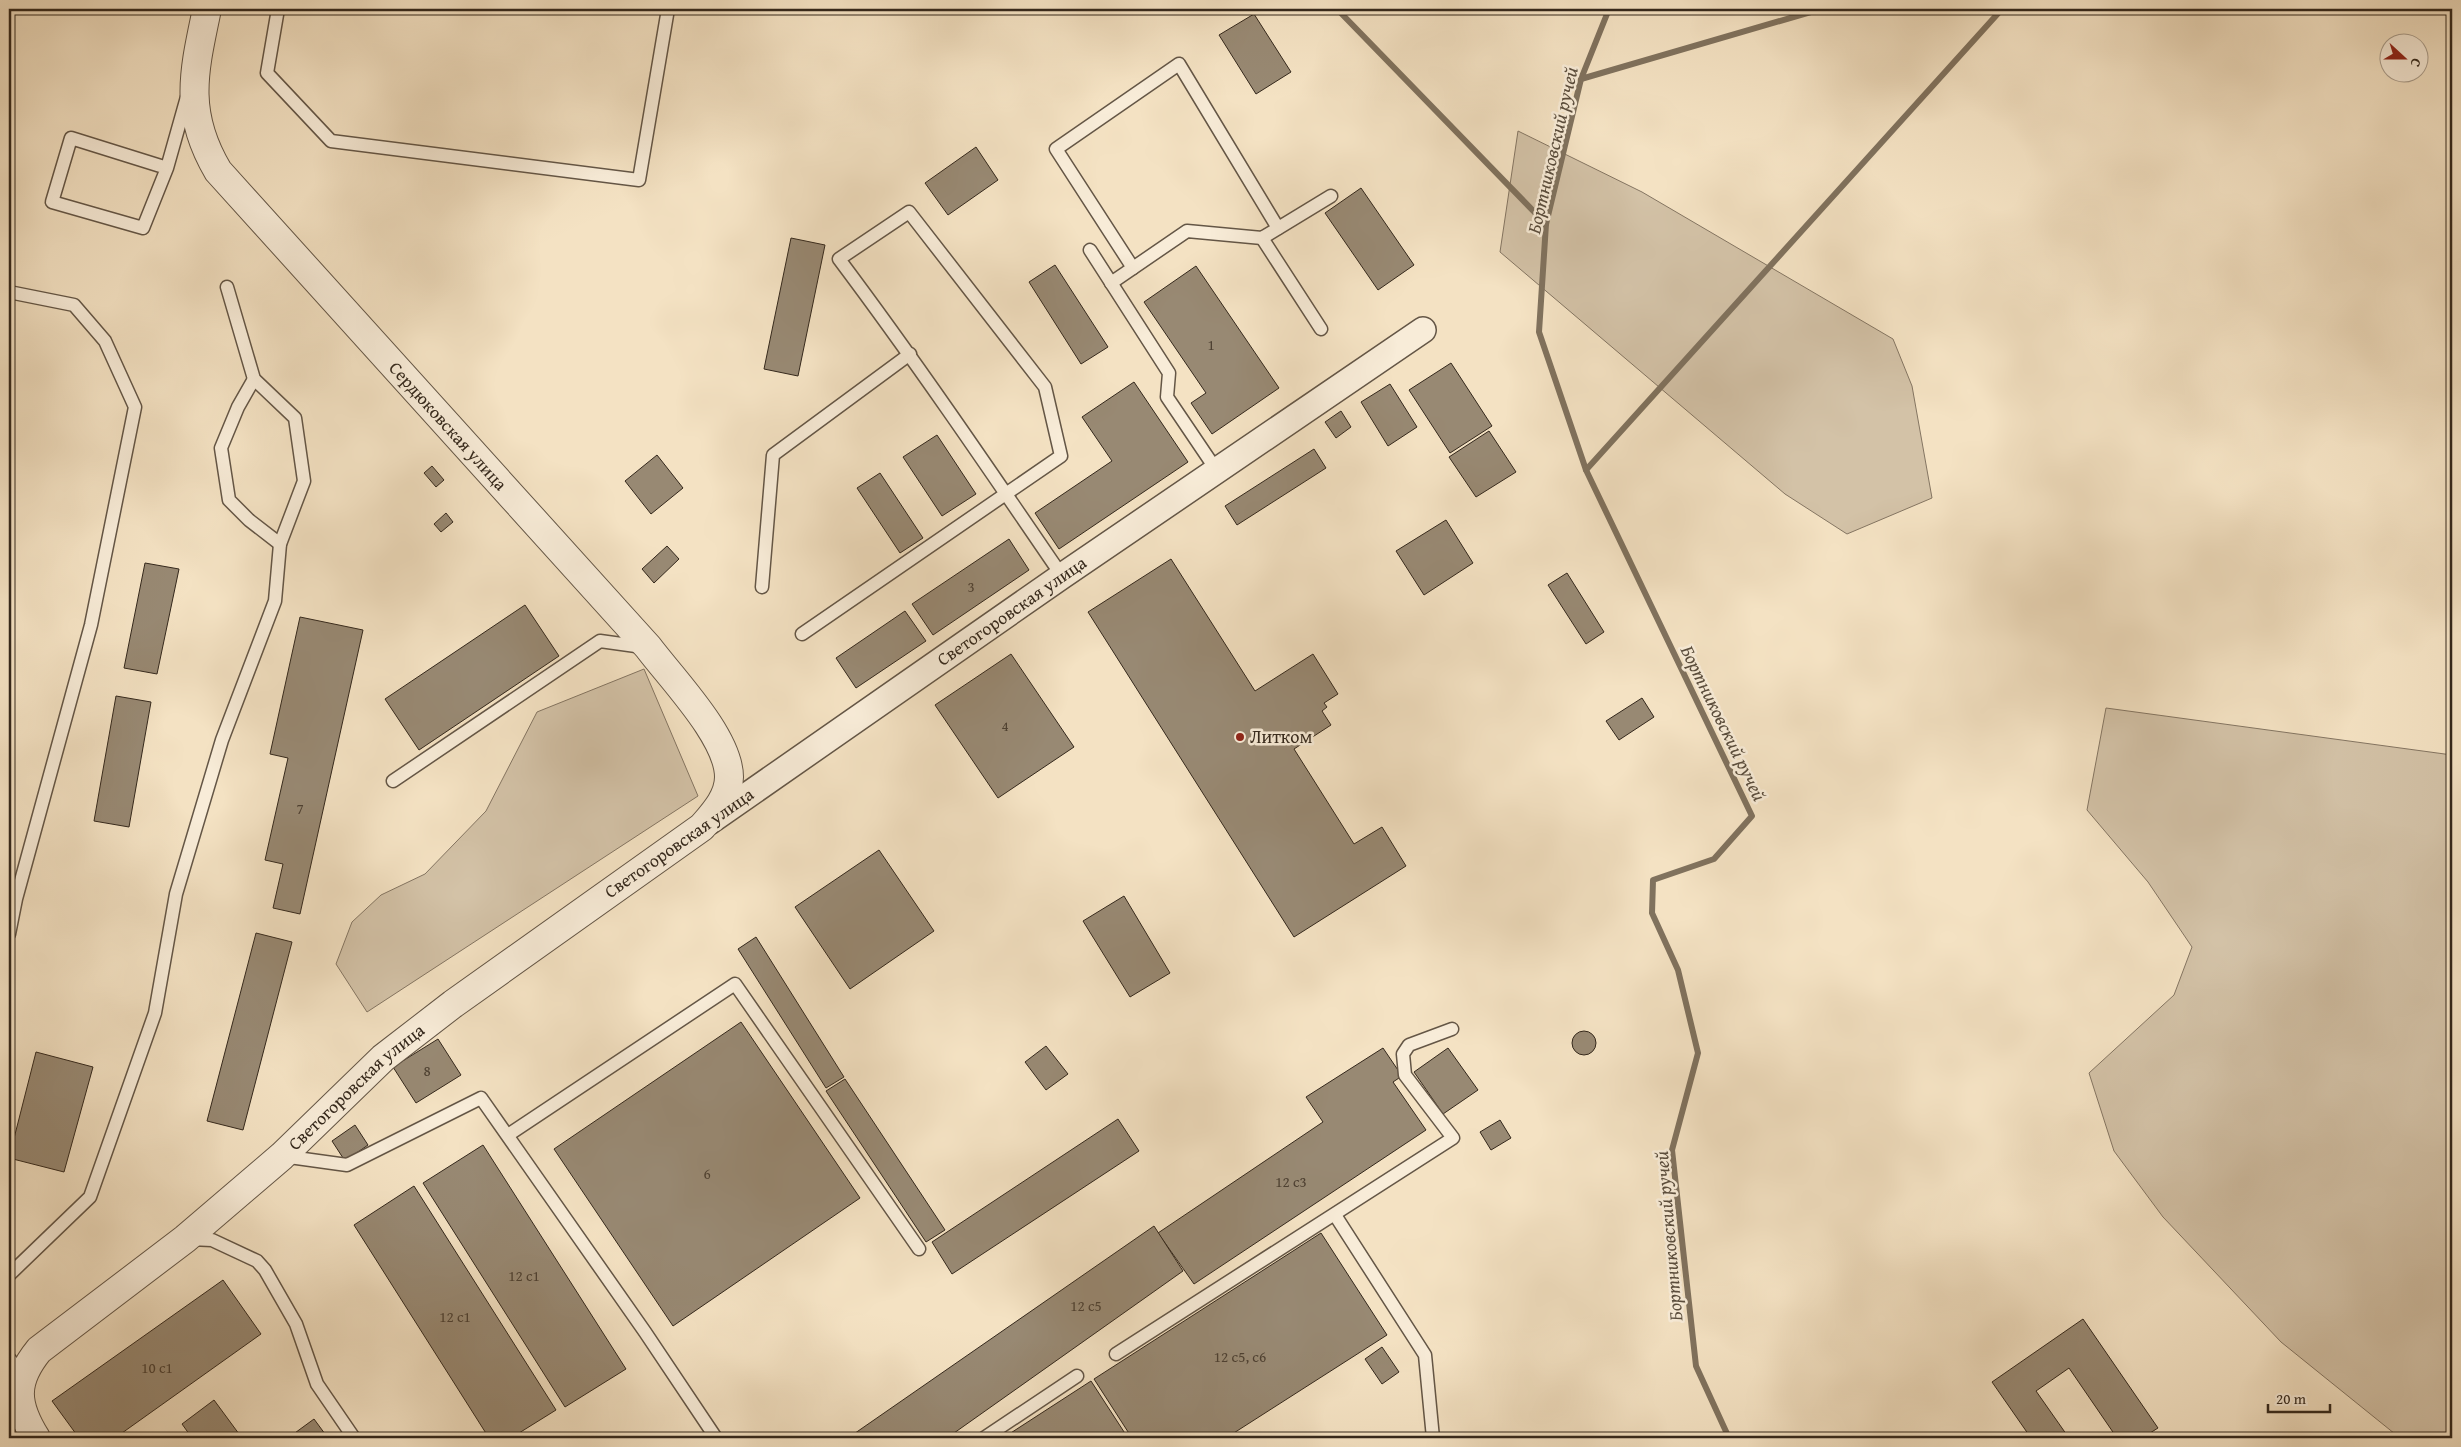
<svg xmlns="http://www.w3.org/2000/svg" width="2461" height="1447" font-family="'Gentium Book Plus',serif">
<style>
.green{fill:#d3c2a7;stroke:#847562}
.lines{fill:none;stroke-linecap:round;stroke-linejoin:round}
.stream{stroke:#80725e;stroke-width:6}
.building{fill:#988973;stroke:#34281c}
.service-casing{stroke:#645646;stroke-width:15}
.minor-casing{stroke:#645646;stroke-width:28}
.tertiary-casing{stroke:#645646;stroke-width:30}
.service{stroke:#f8ecd8;stroke-width:12}
.minor{stroke:#f8ecd8;stroke-width:25}
.tertiary{stroke:#f8ecd8;stroke-width:28}
.poi-dot{fill:#8f2418;stroke:#f8ecd8;stroke-width:2}
.labels{text-anchor:middle;stroke-width:5;stroke-linejoin:round;paint-order:stroke}
.number-label{font-size:15px;fill:#4d4032}
.street-label{font-size:18px;fill:#34281c;stroke:#f8ecd8}
.poi-label{font-size:18px;fill:#34281c;stroke:#f8ecd8;text-anchor:start}
.water-label{font-size:19px;font-style:italic;fill:#5a4d3d;stroke:#f8ecd8}
</style>
<rect width="100%" height="100%" fill="#f4e2c3"/>
<filter id="stains"><feTurbulence type="fractalNoise" baseFrequency=".004" numOctaves="4"/><feColorMatrix values="0 0 0 0 .2 0 0 0 0 .09 0 0 0 0 .02 0 0 0 .5 -.17"/></filter>
<radialGradient id="worn" r=".72"><stop offset=".6" stop-color="#630" stop-opacity="0"/><stop offset="1" stop-color="#630" stop-opacity=".3"/></radialGradient>
<!-- green -->
<g class="green">
<polygon points="1518,131 1642,192 1893,339 1912,386 1932,498 1847,534 1785,494 1500,252"/>
<polygon points="644,669 698,796 367,1012 336,964 352,922 381,895 425,874 486,811 537,712"/>
<polygon points="2106,708 2452,755 2452,1438 2400,1438 2281,1342 2163,1217 2114,1151 2089,1073 2174,995 2192,947 2148,882 2087,810"/>
</g>
<g class="lines">
<!-- stream -->
<g class="stream">
<polyline points="1337,9 1546,224"/>
<polyline points="1609,9 1581,79 1546,224 1539,332 1586,470 1752,816 1714,859 1653,880 1652,913 1678,970 1698,1053 1672,1150 1696,1366 1729,1438"/>
<polyline points="1581,79 1821,9"/>
<polyline points="1586,470 2002,9"/>
</g>
</g>
<!-- building -->
<g class="building">
<polygon points="1254,14 1291,72 1256,94 1219,35"/>
<polygon points="976,147 998,180 948,215 925,183"/>
<polygon points="1361,188 1414,265 1378,290 1325,213"/>
<polygon points="791,238 825,245 798,376 764,369"/>
<polygon points="1055,265 1108,347 1081,364 1029,282"/>
<polygon points="1196,266 1279,388 1212,434 1191,403 1206,393 1144,302"/>
<polygon points="1451,363 1492,426 1450,453 1409,390"/>
<polygon points="1134,382 1188,462 1059,549 1035,513 1112,461 1082,417"/>
<polygon points="1390,384 1417,427 1388,446 1361,402"/>
<polygon points="1341,411 1351,427 1336,438 1325,422"/>
<polygon points="1489,431 1516,472 1476,497 1449,457"/>
<polygon points="937,435 976,494 942,516 903,457"/>
<polygon points="1314,449 1326,468 1237,525 1225,506"/>
<polygon points="657,455 683,488 651,514 625,481"/>
<polygon points="432,466 444,480 436,487 424,473"/>
<polygon points="880,473 923,538 900,553 857,488"/>
<polygon points="446,513 453,522 441,532 434,524"/>
<polygon points="1446,520 1473,563 1424,595 1396,551"/>
<polygon points="1009,539 1029,570 933,635 912,604"/>
<polygon points="667,546 679,559 654,583 642,569"/>
<polygon points="1171,559 1255,691 1313,654 1338,694 1324,703 1327,707 1322,711 1331,725 1294,749 1354,844 1382,827 1406,866 1294,937 1088,612"/>
<polygon points="145,563 179,569 157,674 124,668"/>
<polygon points="1567,573 1604,632 1586,644 1548,585"/>
<polygon points="525,605 559,656 419,750 385,699"/>
<polygon points="905,611 926,641 856,688 836,658"/>
<polygon points="300,617 363,630 300,914 273,908 283,864 265,860 288,758 270,754"/>
<polygon points="1011,654 1074,747 998,798 935,705"/>
<polygon points="116,696 151,702 129,827 94,821"/>
<polygon points="1642,698 1654,717 1619,740 1606,721"/>
<polygon points="879,850 934,931 850,989 795,907"/>
<polygon points="1124,896 1170,973 1130,997 1083,921"/>
<polygon points="256,933 292,942 243,1130 207,1121"/>
<polygon points="756,937 844,1077 826,1088 738,949"/>
<polygon points="741,1022 860,1198 673,1326 554,1149"/>
<circle cx="1584" cy="1043" r="12"/>
<polygon points="438,1039 461,1075 416,1103 393,1067"/>
<polygon points="1046,1046 1068,1074 1046,1090 1025,1062"/>
<polygon points="1383,1048 1402,1076 1393,1082 1426,1130 1194,1284 1158,1233 1323,1122 1306,1097"/>
<polygon points="1448,1048 1478,1090 1443,1114 1414,1072"/>
<polygon points="36,1052 93,1067 64,1172 9,1158"/>
<polygon points="845,1079 945,1230 926,1242 826,1091"/>
<polygon points="1118,1119 1139,1151 952,1274 932,1242"/>
<polygon points="1500,1120 1511,1138 1491,1150 1480,1132"/>
<polygon points="355,1125 368,1145 345,1161 332,1141"/>
<polygon points="483,1145 626,1369 565,1407 423,1183"/>
<polygon points="414,1186 556,1410 511,1438 489,1438 354,1225"/>
<polygon points="1154,1226 1183,1271 947,1438 848,1438"/>
<polygon points="1321,1233 1387,1335 1226,1438 1132,1438 1094,1379"/>
<polygon points="223,1280 261,1334 115,1438 79,1438 52,1401"/>
<polygon points="2083,1319 2158,1428 2142,1438 2117,1438 2069,1368 2036,1391 2069,1438 2031,1438 1992,1382"/>
<polygon points="1382,1347 1399,1372 1382,1384 1365,1359"/>
<polygon points="1091,1381 1128,1438 1003,1438"/>
<polygon points="214,1400 242,1438 192,1438 182,1424"/>
<polygon points="314,1419 328,1438 288,1438"/>
</g>
<g class="lines">
<!-- service casing -->
<g class="service-casing">
<g id="service">
<polyline points="278,9 267,73 331,141 639,180 668,9"/>
<polyline points="167,168 71,138 52,202 143,228 167,168 187,97"/>
<polyline points="1262,238 1321,329"/>
<polyline points="1090,250 1169,373 1167,397 1217,471"/>
<polyline points="1133,268 1056,149 1179,64 1278,228"/>
<polyline points="1111,283 1187,231 1262,238 1331,196"/>
<polyline points="9,292 74,305 105,341 135,407 91,625 16,899 9,934"/>
<polyline points="254,379 238,407 221,448 229,500 249,520 280,544"/>
<polyline points="762,587 773,455 910,354"/>
<path d="M 802,634 L 1061,456 L 1045,387 L 909,212 L 839,259 C 917,363 989,469 1062,576"/>
<polyline points="393,781 600,641 643,647"/>
<polyline points="508,1135 735,984 919,1249"/>
<polyline points="282,1156 347,1165 481,1098 645,1332 716,1438"/>
<polyline points="1335,1215 1425,1355 1433,1438"/>
<polyline points="190,1239 212,1240 257,1261 265,1270 296,1324 317,1384 354,1438"/>
<polyline points="9,1275 90,1197 155,1013 176,894 222,740 275,601 280,544 304,481 295,418 254,379 227,287"/>
<polyline points="1116,1354 1453,1138 1405,1075 1403,1054 1409,1045 1452,1029"/>
<polyline points="9,1358 23,1376"/>
<polyline points="984,1438 1077,1376"/>
</g>
</g>
<!-- minor casing -->
<g class="minor-casing">
<g id="minor">
<path id="s1" d="M 709,822 L 1062,576 L 1423,330"/>
</g>
</g>
<!-- tertiary casing -->
<g class="tertiary-casing">
<g id="tertiary">
<path id="s2" d="M 36,1438 C 15,1404 13,1382 39,1350 L 185,1239 L 282,1156 L 383,1058 L 453,1004 L 702,827 C 714,813 729,797 729,777 C 729,737 672,679 648,647 L 218,171 C 183,112 194,71 207,9"/>
</g>
</g>
<!-- service -->
<use href="#service" class="service"/>
<!-- minor -->
<use href="#minor" class="minor"/>
<!-- tertiary -->
<use href="#tertiary" class="tertiary"/>
</g>
<!-- markers -->
<circle class="poi-dot" cx="1240" cy="737" r="5"/>
<g class="labels">
<!-- number labels -->
<g class="number-label">
<text x="1211" y="350">1</text>
<text x="971" y="592">3</text>
<text x="1005" y="731">4</text>
<text x="300" y="814">7</text>
<text x="427" y="1076">8</text>
<text x="707" y="1179">6</text>
<text x="1291" y="1187">12 с3</text>
<text x="524" y="1281">12 с1</text>
<text x="1086" y="1311">12 с5</text>
<text x="455" y="1322">12 с1</text>
<text x="1240" y="1362">12 с5, с6</text>
<text x="157" y="1373">10 с1</text>
</g>
<!-- street labels -->
<g class="street-label">
<text transform="translate(448 426) rotate(48)" y="6">Сердюковская улица</text>
<text dy="6" stroke="none"><textPath href="#s1" startOffset="369">Светогоровская улица</textPath></text>
<text transform="translate(679 843) rotate(-35)" y="6">Светогоровская улица</text>
<text dy="6" stroke="none"><textPath href="#s2" startOffset="509">Светогоровская улица</textPath></text>
</g>
<!-- poi labels -->
<g class="poi-label">
<text x="1250" y="743">Литком</text>
</g>
<!-- water labels -->
<g class="water-label">
<text transform="translate(1552 150) rotate(-77)" y="7">Бортниковский ручей</text>
<text transform="translate(1724 723) rotate(64)" y="7">Бортниковский ручей</text>
<text transform="translate(1668 1236) rotate(-95)" y="7">Бортниковский ручей</text>
</g>
</g>
<!-- margin -->
<rect width="2461" height="1447" fill="none" stroke="#f4e2c3" stroke-width="30"/>
<rect x="10" y="10" width="2441" height="1427" fill="none" stroke="#34281c" stroke-width="2.5"/>
<rect x="15" y="15" width="2431" height="1417" fill="none" stroke="#34281c"/>
<!-- north arrow -->
<g transform="translate(2404 58) rotate(111)"><circle r="24" fill="#f8ecd8" stroke="#aa9e8d"/>
<path d="M0-4L9 19L0 12L-9 19Z" fill="#8f2418"/>
<text y="-8" font-size="14" font-weight="bold" text-anchor="middle" fill="#34281c">С</text>
</g>
<!-- scale -->
<path d="M2268 1404v8h62v-8" fill="none" stroke="#34281c" stroke-width="2.5"/>
<text x="2276" y="1404" font-size="15" fill="#34281c" stroke="#f8ecd8" stroke-width="4" paint-order="stroke">20 m</text>
<rect width="100%" height="100%" filter="url(#stains)"/>
<rect width="100%" height="100%" fill="url(#worn)"/>
</svg>
